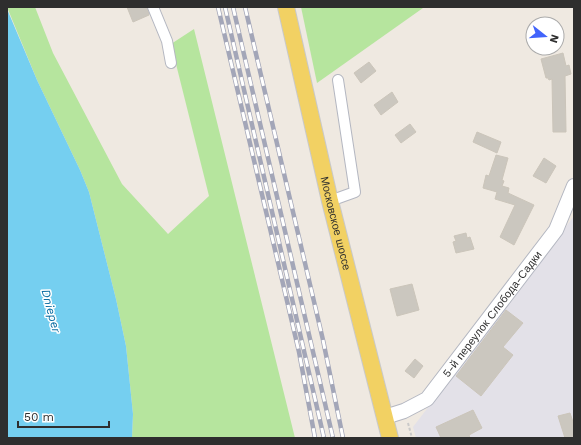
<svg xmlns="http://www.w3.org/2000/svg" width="581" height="445" font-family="'Work Sans',sans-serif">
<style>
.industrial{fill:#e3e1e8}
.green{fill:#b6e59e}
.water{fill:#75cff0}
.building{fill:#cbc7bf;stroke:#cbc5ba}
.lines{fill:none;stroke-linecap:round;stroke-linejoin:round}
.street-casing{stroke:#b4b7c1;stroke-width:12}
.secondary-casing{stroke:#b4b7c1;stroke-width:16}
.primary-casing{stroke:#c9c9c9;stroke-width:18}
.path{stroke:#c9c9c9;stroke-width:2;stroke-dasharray:3 2;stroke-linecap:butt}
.street{stroke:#fff;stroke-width:10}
.secondary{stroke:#fff;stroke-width:14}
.primary{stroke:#f2d163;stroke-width:16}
.rail-casing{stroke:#a3a6b8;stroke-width:4.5}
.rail{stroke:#fff;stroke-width:3;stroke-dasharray:9;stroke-linecap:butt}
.labels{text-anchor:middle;stroke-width:3;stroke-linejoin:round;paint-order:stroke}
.street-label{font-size:11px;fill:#2e2e2e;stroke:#fff}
.water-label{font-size:12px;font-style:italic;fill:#0d6fa3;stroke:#fff}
</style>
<rect width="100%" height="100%" fill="#efe9e1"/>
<!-- industrial -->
<polygon class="industrial" points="574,216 574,438 416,438 413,427"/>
<!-- green -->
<g class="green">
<polygon points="7,7 35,7 53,53 122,184 168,234 209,196 171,44 194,29 295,438 132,438 133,414 126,346 116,299 89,192 80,170 37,80"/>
<polygon points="301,7 422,7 423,8 317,83"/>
</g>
<!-- water -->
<polygon class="water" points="7,9 37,80 80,170 89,192 116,299 126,346 133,414 132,438 7,438"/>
<!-- building -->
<g class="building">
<polygon points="127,7 147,7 149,15 133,22"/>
<polygon points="563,53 566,66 569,65 571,74 565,76 566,132 553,132 552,79 549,80 548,78 546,78 541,59"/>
<polygon points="369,62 376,71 361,83 354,73"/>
<polygon points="392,92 398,102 381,115 374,105"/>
<polygon points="410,124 416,132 401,143 395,135"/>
<polygon points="477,132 501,142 497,153 473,142"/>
<polygon points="496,155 508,158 502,180 504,181 502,186 509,188 508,193 534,205 514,245 500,237 515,205 495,199 497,192 483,188 486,175 489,176"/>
<polygon points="544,158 556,166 546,183 533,176"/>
<polygon points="466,233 467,238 470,237 474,249 456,253 453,242 456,241 454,236"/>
<polygon points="412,284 419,310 397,316 390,289"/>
<polygon points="506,310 523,323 503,347 513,355 481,396 456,376"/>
<polygon points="415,359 423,366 414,378 405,371"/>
<polygon points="473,410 482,428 469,435 470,438 441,438 436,427"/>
<polygon points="570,413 574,425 574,438 565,438 558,416"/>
</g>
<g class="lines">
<!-- street casing -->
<g class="street-casing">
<g id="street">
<polyline points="153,7 167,41 171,63"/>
<polyline points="330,201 355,192 338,80"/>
</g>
</g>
<!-- secondary casing -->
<g class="secondary-casing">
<g id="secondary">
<path id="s1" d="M 385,417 L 404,411 L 427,399 L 556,230 L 574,186"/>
</g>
</g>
<!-- primary casing -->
<g class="primary-casing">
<g id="primary">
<path id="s2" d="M 286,7 L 330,201 L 390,438"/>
</g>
</g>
<!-- path -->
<polyline class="path" points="408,423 412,438"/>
<!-- street -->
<use href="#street" class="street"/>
<!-- secondary -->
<use href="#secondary" class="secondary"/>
<!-- primary -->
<use href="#primary" class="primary"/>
<!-- rail casing -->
<g class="rail-casing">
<g id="rail">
<polyline points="218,7 299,352 315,438"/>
<polyline points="225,7 324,438"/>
<polyline points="233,7 333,438"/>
<polyline points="245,7 323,340 343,438"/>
</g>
</g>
<!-- rail -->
<use href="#rail" class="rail"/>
</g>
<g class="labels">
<!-- street labels -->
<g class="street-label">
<text dy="4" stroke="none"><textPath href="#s2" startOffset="222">Московское шоссе</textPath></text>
<text dy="4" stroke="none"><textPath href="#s1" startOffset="153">5-й переулок Слобода-Садки</textPath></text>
</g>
<!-- water labels -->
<g class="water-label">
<text transform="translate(51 311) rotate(75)" y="4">Dnieper</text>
</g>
</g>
<!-- border -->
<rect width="581" height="445" fill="none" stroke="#2e2e2e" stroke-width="16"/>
<!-- north arrow -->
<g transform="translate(545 36) rotate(107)"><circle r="19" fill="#ffffff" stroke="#ababab"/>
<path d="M0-3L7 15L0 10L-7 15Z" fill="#4264fb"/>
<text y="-6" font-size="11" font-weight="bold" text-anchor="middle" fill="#2e2e2e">N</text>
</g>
<!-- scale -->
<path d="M18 421v6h91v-6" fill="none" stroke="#2e2e2e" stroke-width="2"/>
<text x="24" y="421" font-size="12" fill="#2e2e2e" stroke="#ffffff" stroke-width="3" paint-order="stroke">50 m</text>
</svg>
